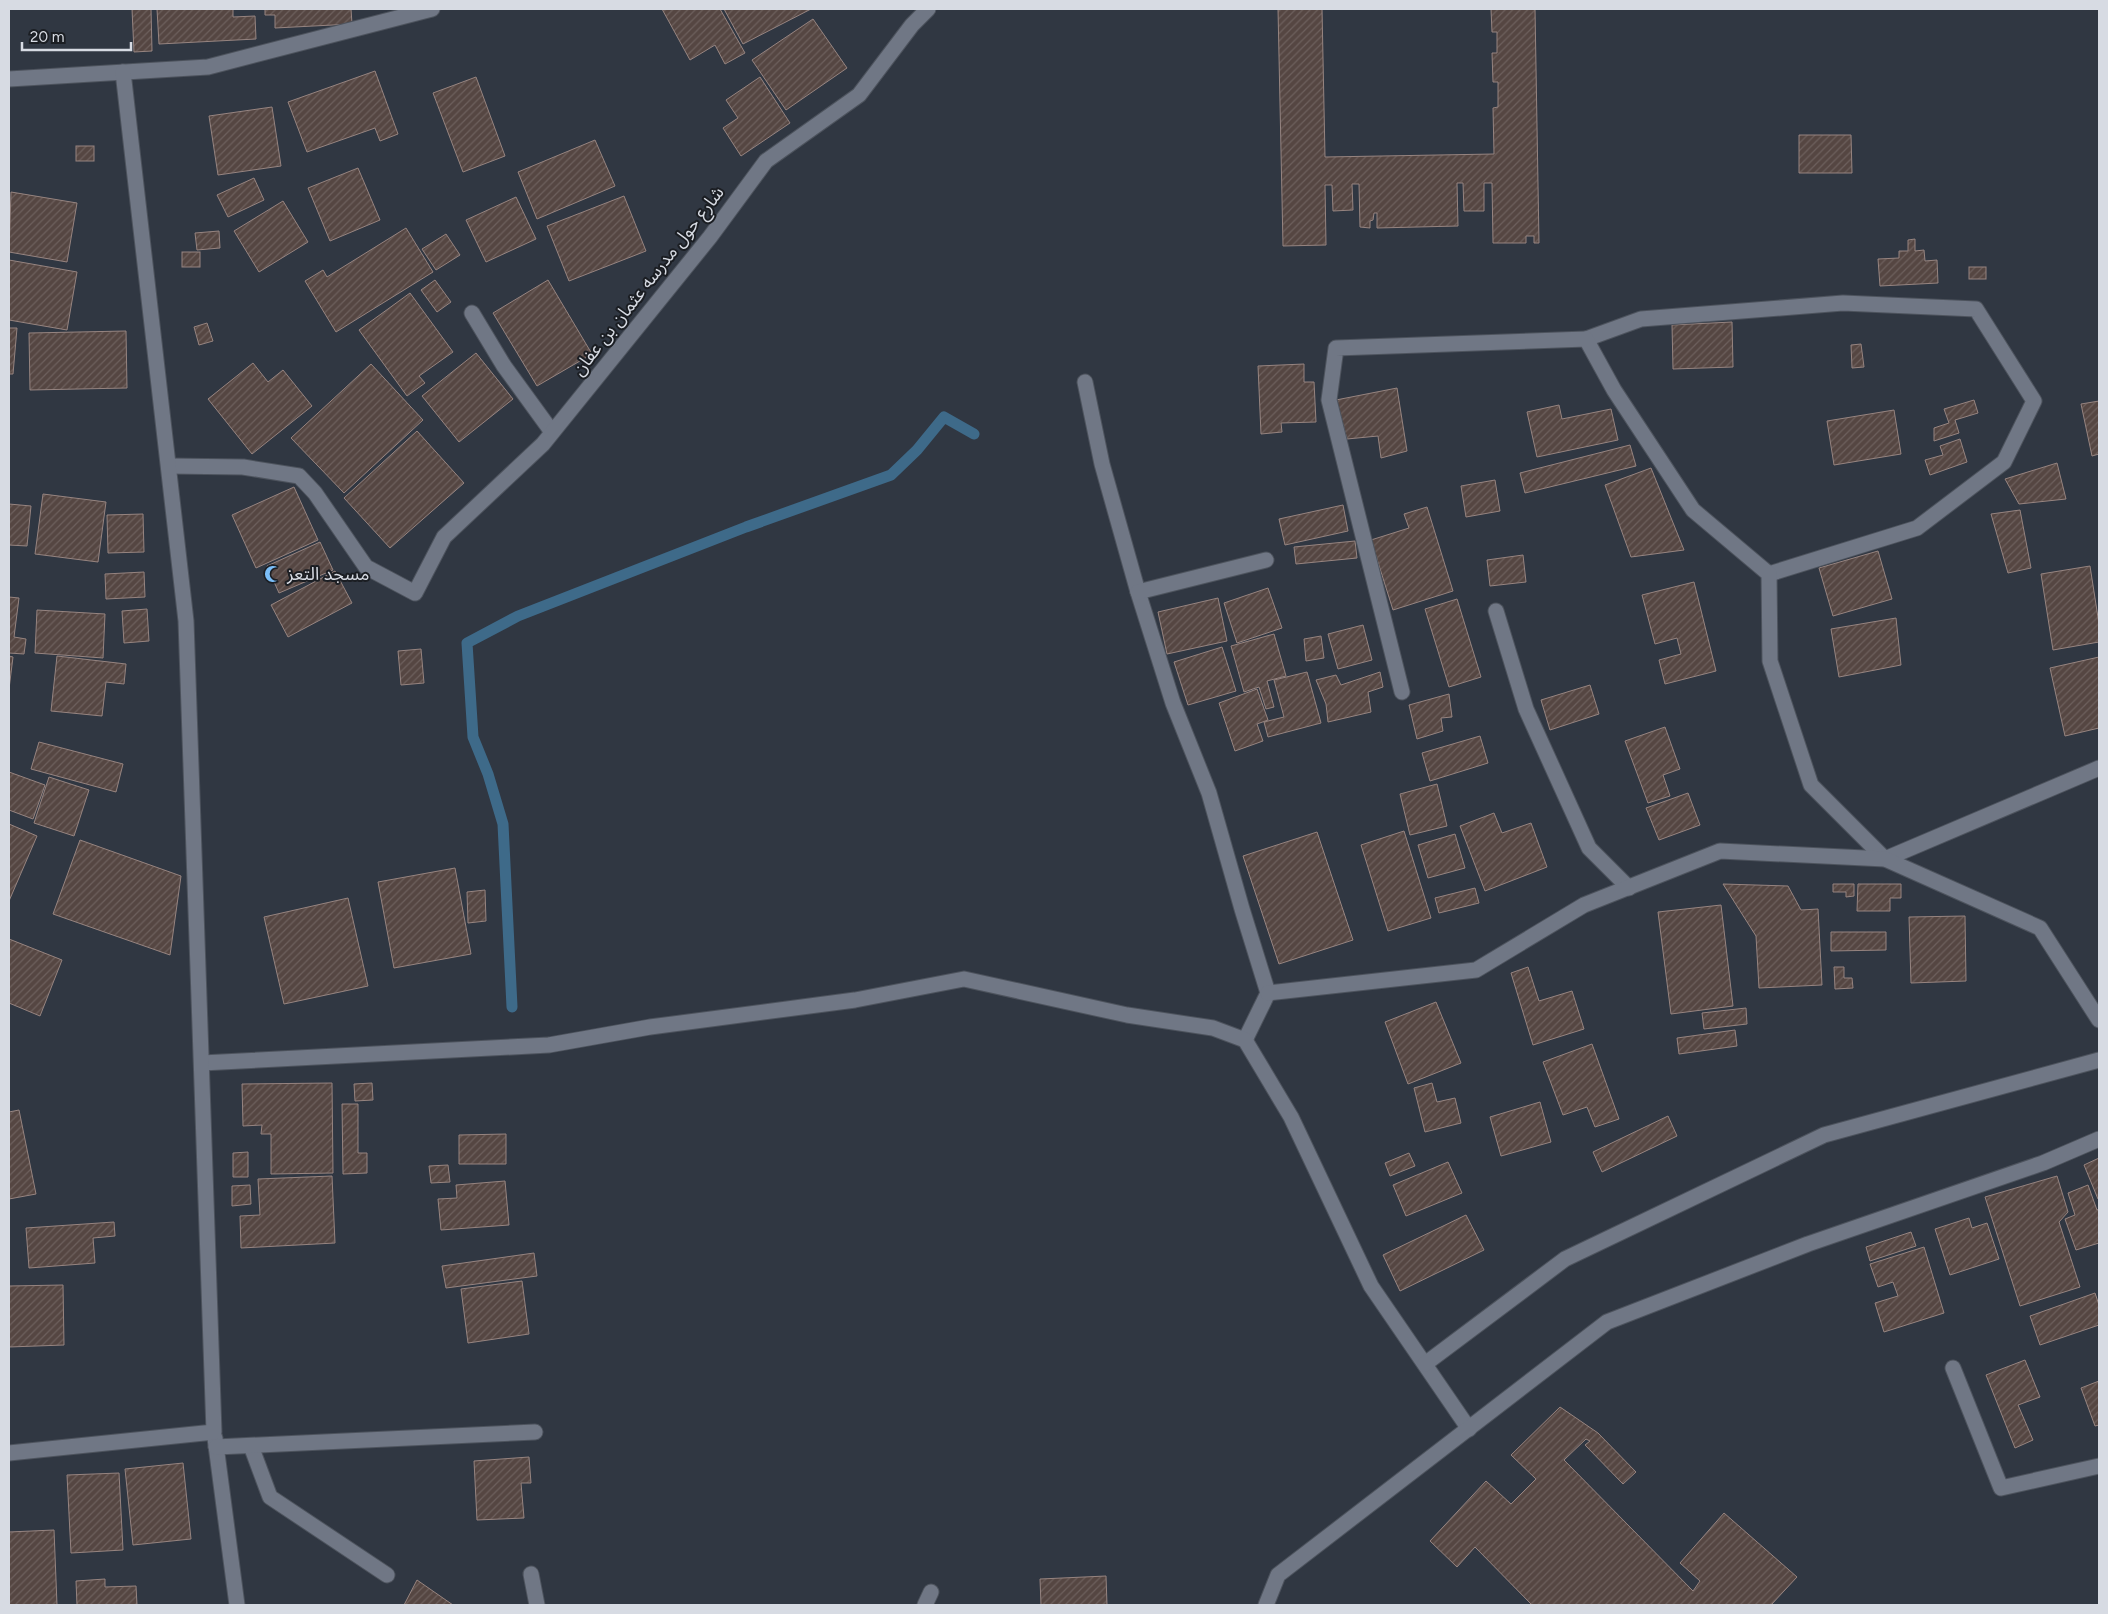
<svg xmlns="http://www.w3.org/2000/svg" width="2108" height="1614" font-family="Figtree,'Noto Sans Arabic',sans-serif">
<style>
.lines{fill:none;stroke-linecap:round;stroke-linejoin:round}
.stream{stroke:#3e6a89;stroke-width:11}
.building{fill:url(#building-hatch);stroke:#968480}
.service-casing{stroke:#4d535d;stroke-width:17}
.minor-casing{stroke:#4d535d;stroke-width:17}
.service{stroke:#707785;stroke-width:15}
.minor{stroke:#707785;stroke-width:15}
.labels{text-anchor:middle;stroke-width:4;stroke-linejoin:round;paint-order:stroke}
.street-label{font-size:18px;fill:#d7dbe3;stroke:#1b1e23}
.poi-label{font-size:18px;fill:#d7dbe3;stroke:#1b1e23;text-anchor:start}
</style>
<defs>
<pattern id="building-hatch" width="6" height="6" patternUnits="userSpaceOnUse" patternTransform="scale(1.25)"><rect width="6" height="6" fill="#554642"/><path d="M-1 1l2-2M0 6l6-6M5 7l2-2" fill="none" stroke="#6d605d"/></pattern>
</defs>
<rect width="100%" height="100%" fill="#303742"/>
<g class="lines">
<!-- stream -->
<polyline class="stream" points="512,1007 503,824 488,774 473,737 467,643 518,616 746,527 891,475 917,450 944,417 974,434"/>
</g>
<!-- building -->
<g class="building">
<polygon points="132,9 151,9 152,51 134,52"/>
<polygon points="157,9 233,9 233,17 255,16 256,39 159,44"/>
<polygon points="265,9 351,9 352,24 275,28 275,15 265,15"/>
<polygon points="662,9 720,9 745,53 725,64 715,45 690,60"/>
<polygon points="724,9 811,9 743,44"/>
<polygon points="1278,9 1322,9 1325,157 1494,154 1493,108 1498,107 1498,82 1493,82 1492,53 1497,53 1497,32 1492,32 1491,9 1535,9 1539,243 1534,243 1534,236 1526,236 1526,243 1493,243 1492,183 1484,183 1484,211 1464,211 1463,183 1457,183 1458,226 1377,228 1377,213 1374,213 1373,220 1370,221 1370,228 1360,227 1359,184 1352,184 1353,210 1333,211 1332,185 1325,185 1326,245 1283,246"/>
<polygon points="813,19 847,68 786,110 752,60"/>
<polygon points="375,71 398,134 380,141 375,128 307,152 288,102"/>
<polygon points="476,77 505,156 463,172 433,93"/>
<polygon points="760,77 790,123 741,156 723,128 738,118 726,100"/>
<polygon points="272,107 281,166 218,175 209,116"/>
<polygon points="1799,135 1851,135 1852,173 1799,173"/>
<polygon points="595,140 615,186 537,219 518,172"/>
<rect x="76" y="146" width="18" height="15"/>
<polygon points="358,168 380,220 330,241 308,188"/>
<polygon points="254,178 264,200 228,217 217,195"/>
<polygon points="11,192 77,203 67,262 9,252"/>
<polygon points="624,196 646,251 569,281 547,226"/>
<polygon points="516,197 536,239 486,262 466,220"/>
<polygon points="283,201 308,242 259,272 234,231"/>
<polygon points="406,228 433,272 336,332 305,281 323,270 327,277"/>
<polygon points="219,231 220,248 197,250 195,233"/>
<polygon points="446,234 460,255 436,270 422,249"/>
<polygon points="1915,239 1915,251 1924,250 1925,261 1937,260 1938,283 1880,286 1878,259 1899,258 1899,251 1908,251 1908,240"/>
<rect x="182" y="252" width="18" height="15"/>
<polygon points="9,260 77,272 67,330 9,320"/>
<rect x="1969" y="267" width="17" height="12"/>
<polygon points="435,280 451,302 437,312 421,290"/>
<polygon points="548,280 592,354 537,386 493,313"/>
<polygon points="410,293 453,352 419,376 425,383 407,396 359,330"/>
<polygon points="1732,322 1733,367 1673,369 1672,325"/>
<polygon points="207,323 213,341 199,345 194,327"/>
<polygon points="9,328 17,328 13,374 9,374"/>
<polygon points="126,331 127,388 30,390 29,333"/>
<polygon points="1861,344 1864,367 1852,368 1851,345"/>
<polygon points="476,353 513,399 459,442 422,396"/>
<polygon points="253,363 268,382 283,370 312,406 252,454 208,399"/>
<polygon points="371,364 423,420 344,493 291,438"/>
<polygon points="1304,364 1304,382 1314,382 1316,422 1281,423 1282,432 1261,434 1258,366"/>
<polygon points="1397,388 1407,451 1381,458 1378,436 1347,439 1336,400"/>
<polygon points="1974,400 1978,413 1955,420 1959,433 1934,441 1934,428 1949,423 1944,409"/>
<polygon points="2099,401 2099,454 2092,456 2081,404"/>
<polygon points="1559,405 1562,419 1611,409 1618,440 1537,457 1527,412"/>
<polygon points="1894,410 1901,454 1834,465 1827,421"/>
<polygon points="417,431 464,483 390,548 344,498"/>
<polygon points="1960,439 1967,462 1930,475 1925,460 1943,455 1940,446"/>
<polygon points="1630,445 1636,466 1525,493 1520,473"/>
<polygon points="2057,463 2066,499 2019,504 2005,479"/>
<polygon points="1651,468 1684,550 1631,557 1605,485"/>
<polygon points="1495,480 1500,511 1466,517 1461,486"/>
<polygon points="294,487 318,540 256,568 232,515"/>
<polygon points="43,494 106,502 98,562 35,554"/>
<polygon points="9,504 31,506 27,546 9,545"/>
<polygon points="1343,505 1348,531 1285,545 1279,519"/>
<polygon points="1427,507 1453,591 1393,610 1371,540 1409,528 1404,514"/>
<polygon points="2020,510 2031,568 2008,573 1991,514"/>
<polygon points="143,514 144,552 108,553 107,515"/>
<polygon points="1355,541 1357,558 1296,564 1294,547"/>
<polygon points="320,542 333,570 279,593 267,566"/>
<polygon points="1878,551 1892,599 1833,616 1819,568"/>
<polygon points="1523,555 1526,582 1490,586 1487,560"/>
<polygon points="2090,566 2099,624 2099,642 2053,650 2041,574"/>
<polygon points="335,571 352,603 288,637 271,605"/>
<polygon points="144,572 145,597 106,599 105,574"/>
<polygon points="1694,582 1716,671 1665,684 1659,660 1681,654 1677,638 1655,644 1642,595"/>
<polygon points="1268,588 1282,628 1237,643 1224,603"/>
<polygon points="9,597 19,598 14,637 26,639 24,654 9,653"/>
<polygon points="1218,598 1227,641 1167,654 1158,612"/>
<polygon points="1457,599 1481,677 1449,687 1425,609"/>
<polygon points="147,609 149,641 124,643 122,611"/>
<polygon points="37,610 105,614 103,658 35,653"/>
<polygon points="1896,618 1901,665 1839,677 1831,629"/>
<polygon points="1363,625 1372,660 1338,669 1328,634"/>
<polygon points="1274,634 1286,676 1267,681 1274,707 1266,709 1259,687 1244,692 1231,646"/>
<polygon points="1321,636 1324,658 1306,661 1304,639"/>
<polygon points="1222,647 1236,691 1188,705 1174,662"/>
<polygon points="421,649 424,683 401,685 398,651"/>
<polygon points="9,656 13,657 9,689"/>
<polygon points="57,656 126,664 124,684 106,682 102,716 51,711"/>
<polygon points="2099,657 2099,728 2065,736 2050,668"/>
<polygon points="1307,672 1321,723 1268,737 1264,722 1284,717 1274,680"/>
<polygon points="1380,672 1383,687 1368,692 1371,712 1328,722 1326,704 1316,680 1336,675 1341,685"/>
<polygon points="1590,685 1599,714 1550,730 1541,700"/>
<polygon points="1257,689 1268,720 1257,724 1263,741 1235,751 1219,703"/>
<polygon points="1449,694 1452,717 1441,718 1443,731 1417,739 1409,705"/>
<polygon points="1665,727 1680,769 1663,775 1670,796 1648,803 1625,741"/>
<polygon points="1480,736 1488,763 1430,781 1422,753"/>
<polygon points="39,742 123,764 116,792 31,769"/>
<polygon points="9,772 45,785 33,819 9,810"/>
<polygon points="49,777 89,790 74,836 34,823"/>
<polygon points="1437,784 1447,826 1410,835 1400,794"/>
<polygon points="1688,793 1700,825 1659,840 1646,808"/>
<polygon points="1494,813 1502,833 1531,823 1547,867 1485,891 1460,826"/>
<polygon points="9,824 37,836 9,901"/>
<polygon points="1404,831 1431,918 1388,931 1361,845"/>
<polygon points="1317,832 1353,940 1279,964 1243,856"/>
<polygon points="1455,834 1465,868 1428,878 1418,845"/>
<polygon points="80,840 181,876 170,955 53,914"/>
<polygon points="455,868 471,954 394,968 378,882"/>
<polygon points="1723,884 1788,886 1801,910 1818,909 1822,985 1759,988 1756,936"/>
<polygon points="1833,884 1854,884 1854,896 1846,897 1846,892 1833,892"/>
<polygon points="1858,884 1901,884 1901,898 1890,898 1890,911 1857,911"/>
<polygon points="1475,888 1479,903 1439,913 1435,898"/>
<polygon points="485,890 486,921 468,923 467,892"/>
<polygon points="348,898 368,986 284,1004 264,917"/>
<polygon points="1721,905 1733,1006 1671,1014 1658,912"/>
<polygon points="1965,916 1966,981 1911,983 1909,917"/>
<polygon points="1831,932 1886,932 1886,950 1831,951"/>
<polygon points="9,939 62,960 40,1016 9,1003"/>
<polygon points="1528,967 1539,1001 1572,991 1584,1029 1533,1045 1511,973"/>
<polygon points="1834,967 1844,967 1844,978 1852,978 1853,988 1835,989"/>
<polygon points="1436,1002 1461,1063 1408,1084 1385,1022"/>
<polygon points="1746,1008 1747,1024 1704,1029 1702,1013"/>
<polygon points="1735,1030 1737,1046 1679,1054 1677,1038"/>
<polygon points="1592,1044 1619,1119 1595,1127 1587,1107 1563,1115 1543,1062"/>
<polygon points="332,1083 333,1173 271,1174 271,1134 261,1134 262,1125 243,1126 242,1084"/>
<polygon points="372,1083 373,1100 355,1101 354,1084"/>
<polygon points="1432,1083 1437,1102 1455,1098 1461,1123 1425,1132 1414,1088"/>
<polygon points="1540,1102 1551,1142 1501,1156 1490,1117"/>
<polygon points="342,1104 358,1104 358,1153 367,1153 367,1173 343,1174"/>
<polygon points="19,1110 36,1194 9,1199 9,1112"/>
<polygon points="1668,1116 1677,1136 1602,1172 1593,1152"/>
<polygon points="506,1134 506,1164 459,1164 459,1135"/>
<polygon points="248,1152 248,1177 233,1177 233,1153"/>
<polygon points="1409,1153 1415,1166 1390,1176 1385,1163"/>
<polygon points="2099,1158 2099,1198 2098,1199 2084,1165"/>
<polygon points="1448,1162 1462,1193 1406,1216 1393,1185"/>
<polygon points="448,1165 450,1182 431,1183 429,1166"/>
<polygon points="332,1176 335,1243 241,1248 240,1216 260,1215 258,1179"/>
<polygon points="2057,1176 2068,1212 2059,1222 2080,1287 2020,1306 1985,1197"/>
<polygon points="505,1181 509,1225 441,1230 438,1199 457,1198 456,1185"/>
<polygon points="250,1185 251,1204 232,1206 232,1186"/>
<polygon points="2088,1185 2097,1210 2099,1209 2099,1243 2076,1250 2065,1219 2075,1215 2068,1193"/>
<polygon points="1466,1215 1484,1250 1400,1291 1383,1255"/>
<polygon points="1969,1218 1972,1228 1987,1223 1999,1259 1950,1275 1935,1229"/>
<polygon points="114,1222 115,1236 93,1238 95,1263 29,1268 26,1228"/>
<polygon points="1911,1232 1916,1246 1870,1261 1866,1247"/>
<polygon points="1924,1247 1944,1313 1884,1332 1875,1303 1898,1296 1893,1282 1878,1287 1870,1264"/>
<polygon points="534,1253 537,1276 446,1288 442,1266"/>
<polygon points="522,1281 529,1334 468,1343 461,1289"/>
<polygon points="63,1285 64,1345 9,1347 9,1286"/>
<polygon points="2095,1293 2099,1305 2099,1325 2040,1345 2030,1316"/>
<polygon points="2025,1360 2040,1397 2018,1405 2033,1440 2015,1448 1986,1375"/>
<polygon points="2099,1381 2099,1425 2095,1426 2081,1388"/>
<polygon points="1560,1407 1598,1433 1636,1472 1623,1484 1585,1445 1590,1441 1586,1439 1564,1460 1693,1591 1700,1581 1680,1563 1724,1513 1797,1577 1771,1605 1532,1605 1475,1547 1457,1567 1430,1541 1486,1481 1511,1504 1536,1479 1511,1455"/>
<polygon points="529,1457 531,1483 521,1483 524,1518 477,1520 474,1461"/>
<polygon points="183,1463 191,1539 133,1545 125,1469"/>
<polygon points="119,1473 123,1550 71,1553 67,1475"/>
<polygon points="54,1530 57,1605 9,1605 9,1532"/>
<polygon points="1106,1576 1107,1605 1041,1605 1040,1579"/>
<polygon points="105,1579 105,1587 136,1586 137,1605 77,1605 76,1581"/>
<polygon points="417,1580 453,1605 404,1605"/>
</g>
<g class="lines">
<!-- service casing -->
<g class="service-casing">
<g id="service">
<polyline points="251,1446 270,1497 387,1575"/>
<polyline points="531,1574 537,1605"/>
</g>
</g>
<!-- minor casing -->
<g class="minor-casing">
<g id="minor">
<polyline points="9,79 208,67 432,9"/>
<polyline points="472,313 504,366 552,432"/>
<polyline points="1586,339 1641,319 1843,303 1976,309 2034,401 2004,462 1917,528 1769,574"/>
<polyline points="1085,382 1102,464 1138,592 1173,703 1209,793 1242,909 1268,993 1245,1040"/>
<polyline points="169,466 243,467 299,476 315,493 366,567 415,593 444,537 543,444 710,237 766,161 859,95 912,25 928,9"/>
<polyline points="1138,592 1266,560"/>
<polyline points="1496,611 1526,709 1589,848 1629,888"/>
<polyline points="1402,692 1329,400 1336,348 1586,339 1614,390 1693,510 1769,574 1770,661 1811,785 1885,859 2099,768"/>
<polyline points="1268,993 1476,970 1584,905 1720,851 1885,859 2040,928 2099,1020"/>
<polyline points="202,1063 549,1045 650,1027 855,1000 964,979 1127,1015 1213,1028 1245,1040 1291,1117 1371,1286 1469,1429"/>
<polyline points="1425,1364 1565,1259 1824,1135 2099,1060"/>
<polyline points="1953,1368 2001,1488 2099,1466"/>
<polyline points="215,1438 237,1605"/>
<polyline points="216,1447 535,1432"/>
<polyline points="9,1453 214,1432 186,621 123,72"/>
<polyline points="925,1605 931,1592"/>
<polyline points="1266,1605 1278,1575 1607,1322 1808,1244 2043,1163 2099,1139"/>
</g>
</g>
<!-- service -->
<use href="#service" class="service"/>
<!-- minor -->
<use href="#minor" class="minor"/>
</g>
<!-- icons -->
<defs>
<g id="mosque-bare" transform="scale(1.35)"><path d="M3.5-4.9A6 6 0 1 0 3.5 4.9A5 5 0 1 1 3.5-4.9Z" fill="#7bbef8" stroke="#1b1e23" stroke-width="2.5" paint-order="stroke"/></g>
</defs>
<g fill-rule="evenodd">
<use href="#mosque-bare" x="273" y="574"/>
</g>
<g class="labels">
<!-- street labels -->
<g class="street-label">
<text transform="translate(648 281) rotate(-52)" y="6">شارع حول مدرسه عثمان بن عفان</text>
</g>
<!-- poi labels -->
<g class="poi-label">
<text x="287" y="580">مسجد التعز</text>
</g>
</g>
<!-- border -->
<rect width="2108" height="1614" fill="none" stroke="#d7dbe3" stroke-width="20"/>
<!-- scale -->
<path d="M22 42v8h109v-8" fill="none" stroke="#d7dbe3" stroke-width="2.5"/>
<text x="30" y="42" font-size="15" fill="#d7dbe3" stroke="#1b1e23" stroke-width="4" paint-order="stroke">20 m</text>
</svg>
